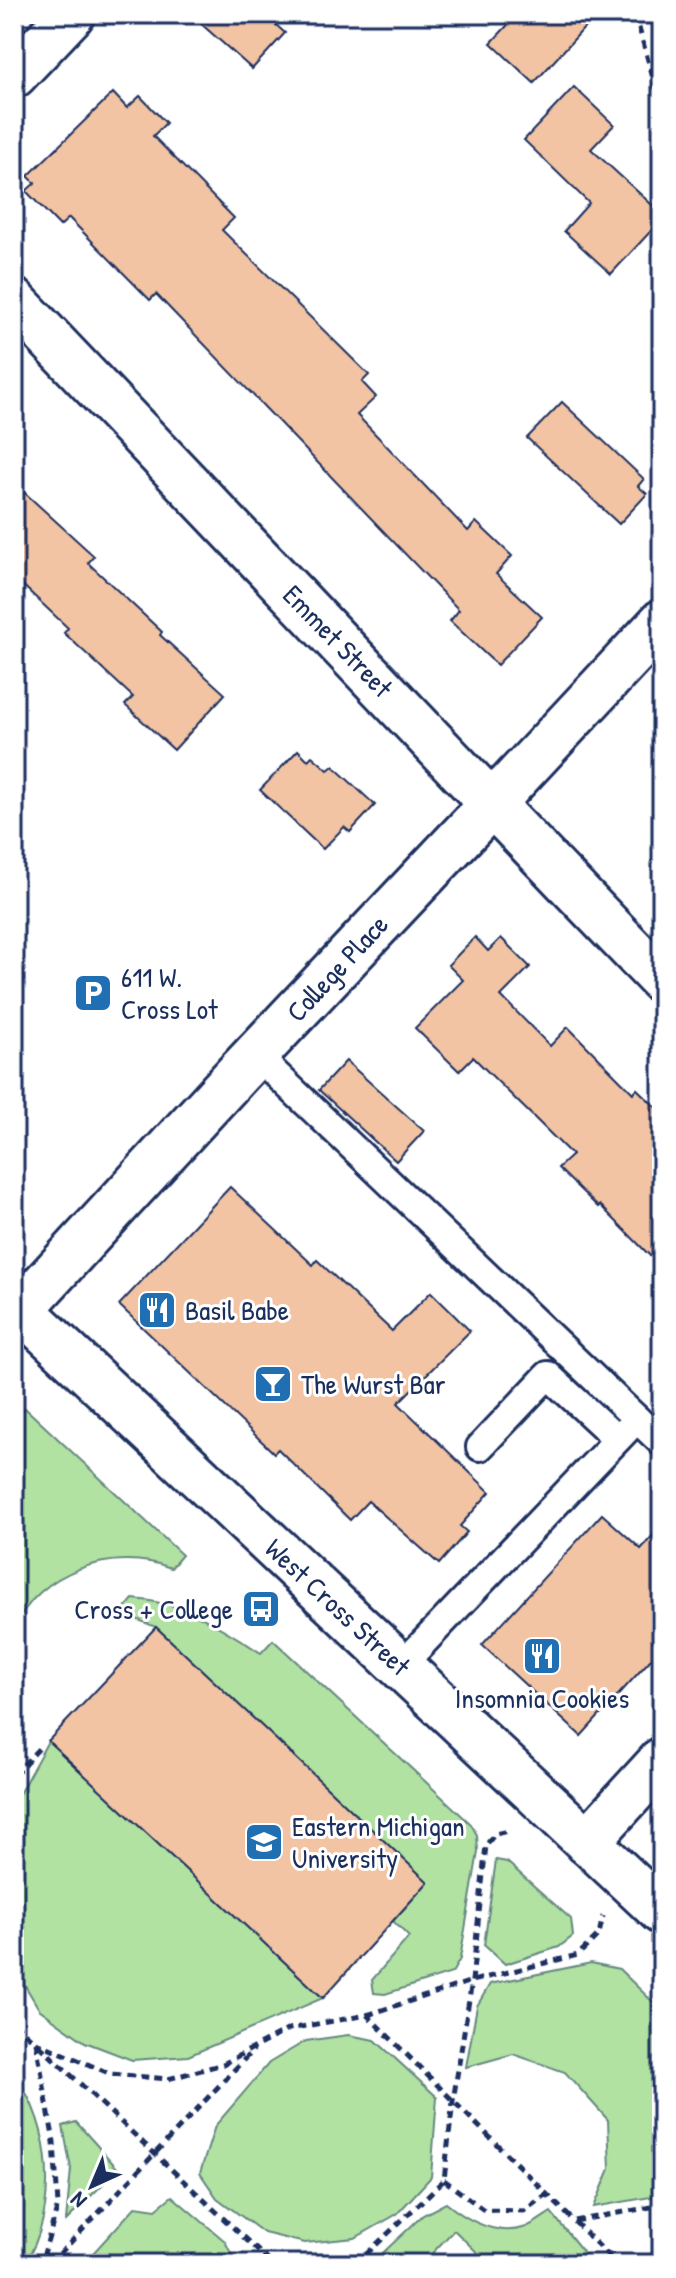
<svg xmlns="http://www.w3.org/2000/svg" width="676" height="2278" font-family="'Patrick Hand',sans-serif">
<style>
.green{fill:#b1e2a2;stroke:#668880;stroke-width:2}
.building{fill:#f3c4a3;stroke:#1b2f5e;stroke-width:2}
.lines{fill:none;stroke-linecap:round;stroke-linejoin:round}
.service-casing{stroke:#1b2f5e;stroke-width:32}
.minor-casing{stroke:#1b2f5e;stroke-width:50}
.tertiary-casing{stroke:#1b2f5e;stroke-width:50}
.primary-casing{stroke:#1b2f5e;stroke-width:50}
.path{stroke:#1b2f5e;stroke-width:5;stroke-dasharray:8 6;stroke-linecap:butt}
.service{stroke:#fff;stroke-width:26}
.minor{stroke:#fff;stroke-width:44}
.tertiary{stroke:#fff;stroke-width:44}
.primary{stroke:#fff;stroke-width:44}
.labels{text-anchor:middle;stroke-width:6;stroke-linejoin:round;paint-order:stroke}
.street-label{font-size:28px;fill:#1b2f5e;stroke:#fff}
.poi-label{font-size:28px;fill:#1b2f5e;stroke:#fff;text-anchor:start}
</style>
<rect width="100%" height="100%" fill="#fff"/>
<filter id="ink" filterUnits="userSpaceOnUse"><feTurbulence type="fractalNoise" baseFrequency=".0125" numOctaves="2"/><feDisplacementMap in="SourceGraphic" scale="16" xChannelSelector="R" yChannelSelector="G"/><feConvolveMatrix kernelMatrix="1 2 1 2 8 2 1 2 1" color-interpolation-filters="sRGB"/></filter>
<g filter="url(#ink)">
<!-- green -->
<g class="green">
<path d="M 25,1408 L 182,1555 L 171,1568 C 114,1546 37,1571 14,1630 L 14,1420 Z"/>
<path d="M 133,1599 C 184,1602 219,1626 261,1653 L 273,1640 L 471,1824 L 477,1835 L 478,1852 L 460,1959 L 452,1973 L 385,1994 L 374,1993 L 372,1980 L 409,1937 L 393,1921 L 428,1882 L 156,1627 L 121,1613 Z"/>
<polygon points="48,1741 323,1998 188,2056 132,2060 85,2042 39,2009 14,1967 14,1803"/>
<polygon points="496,1860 507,1862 571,1919 573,1936 559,1947 505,1964 484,1945"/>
<polygon points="591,1963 619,1969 662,2011 662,2195 594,2207 610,2169 608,2120 565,2072 513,2054 466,2067 477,2006 490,1984"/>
<polygon points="348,2035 375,2040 437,2097 431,2177 397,2214 355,2238 305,2243 264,2233 217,2198 200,2173 215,2126 269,2063 306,2041"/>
<path d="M 14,2075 C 53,2123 59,2213 24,2264 L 14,2264 Z"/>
<polygon points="76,2122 118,2169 66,2221 71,2169 63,2126"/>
<polygon points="172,2196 225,2241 236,2264 83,2264 136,2206 156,2209"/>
<path d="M 446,2203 C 467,2220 495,2236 523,2228 C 532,2226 543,2217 551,2212 L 593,2264 L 489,2264 L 454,2230 L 422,2264 L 371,2264 L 423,2215 Z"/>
</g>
<!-- building -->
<g class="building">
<polygon points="190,14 264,14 285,33 252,69"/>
<polygon points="518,14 597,14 534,83 491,43"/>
<polygon points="574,87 614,125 591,149 662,214 662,219 611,274 564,231 589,203 524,140"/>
<polygon points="113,93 127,108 140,96 166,123 153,136 234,218 222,230 369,375 362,382 376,397 357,415 468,531 476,522 512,556 496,574 542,617 497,665 450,621 459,610 156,294 150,300 69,218 60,226 26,191 35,183 28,176"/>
<polygon points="562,402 644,479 638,486 647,494 619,524 527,438"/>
<polygon points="14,483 94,556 88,563 162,632 160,635 225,694 174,750 125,705 133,697 64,633 68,628 14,577"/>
<polygon points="298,750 308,760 312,756 328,770 333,766 375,805 350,832 344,827 323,849 260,790"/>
<polygon points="475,937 488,951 501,938 530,967 501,996 550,1046 568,1027 633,1093 637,1089 662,1113 662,1268 600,1205 598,1207 558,1168 572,1155 473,1057 459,1071 415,1028 463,980 448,965"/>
<polygon points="346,1061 424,1131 396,1161 319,1090"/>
<polygon points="230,1187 313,1265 317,1260 392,1331 431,1292 470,1331 398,1403 490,1492 460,1526 467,1532 439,1564 368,1501 350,1520 278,1449 274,1453 119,1305"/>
<polygon points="602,1514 641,1549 662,1525 662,1647 581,1736 482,1645"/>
<polygon points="156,1627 428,1882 323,1998 48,1741"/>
</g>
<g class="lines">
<!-- service casing -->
<g class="service-casing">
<g id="service">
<polyline points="256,1055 662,1443"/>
<polyline points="480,1447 548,1375 617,1439"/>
<polyline points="401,1666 637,1419"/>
</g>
</g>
<!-- minor casing -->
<g class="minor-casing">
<g id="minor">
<polyline points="14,75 72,14"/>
<polyline points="14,301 492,804 662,622"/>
<polyline points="587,1842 662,1760"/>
</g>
</g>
<!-- tertiary casing -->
<g class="tertiary-casing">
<polyline id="tertiary" points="14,1317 240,1071 492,804 662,981"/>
</g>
<!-- primary casing -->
<g class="primary-casing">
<polyline id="primary" points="14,1303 662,1912"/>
</g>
<!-- path -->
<g class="path">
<polyline points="635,14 662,110"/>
<polyline points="14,1775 42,1745"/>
<polyline points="367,2015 472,1981 578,1955 599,1934 603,1916"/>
<polyline points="14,2023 36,2042 111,2074 168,2079 223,2064 289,2029 367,2015 617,2264"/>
<polyline points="36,2042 54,2142 58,2205 41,2264"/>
<polyline points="39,2045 272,2264"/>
<polyline points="444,2180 484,2210 524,2211 547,2194"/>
<polyline points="575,2221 662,2205"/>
<polyline points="50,2264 254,2049"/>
<polyline points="356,2264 444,2180 453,2101 472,1981 486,1845 495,1834 508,1831"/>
</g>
<!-- service -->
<use href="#service" class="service"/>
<!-- minor -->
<use href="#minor" class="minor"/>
<!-- tertiary -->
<use href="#tertiary" class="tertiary"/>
<!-- primary -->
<use href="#primary" class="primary"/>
</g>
</g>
<!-- icons -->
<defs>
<g id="parking-square" transform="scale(2)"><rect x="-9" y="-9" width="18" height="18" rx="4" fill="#1f6fb2" stroke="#fff"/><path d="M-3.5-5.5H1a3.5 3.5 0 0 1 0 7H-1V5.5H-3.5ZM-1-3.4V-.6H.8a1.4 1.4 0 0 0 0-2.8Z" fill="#fff"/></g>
<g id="restaurant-square" transform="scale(2)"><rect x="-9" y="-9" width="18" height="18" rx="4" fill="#1f6fb2" stroke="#fff"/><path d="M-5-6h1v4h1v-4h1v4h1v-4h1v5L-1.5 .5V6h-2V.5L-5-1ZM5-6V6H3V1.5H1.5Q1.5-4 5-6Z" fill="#fff"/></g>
<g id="bar-square" transform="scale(2)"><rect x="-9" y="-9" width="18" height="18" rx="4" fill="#1f6fb2" stroke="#fff"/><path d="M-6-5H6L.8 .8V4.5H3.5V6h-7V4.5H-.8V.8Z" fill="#fff"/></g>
<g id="bus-square" transform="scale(2)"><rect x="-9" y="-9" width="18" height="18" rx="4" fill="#1f6fb2" stroke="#fff"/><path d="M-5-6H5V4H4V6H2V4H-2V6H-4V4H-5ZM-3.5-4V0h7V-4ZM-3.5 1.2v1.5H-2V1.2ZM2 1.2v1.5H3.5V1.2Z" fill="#fff"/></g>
<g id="university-square" transform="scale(2)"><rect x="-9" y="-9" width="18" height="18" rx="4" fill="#1f6fb2" stroke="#fff"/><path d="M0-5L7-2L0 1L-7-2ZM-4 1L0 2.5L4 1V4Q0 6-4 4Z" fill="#fff"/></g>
</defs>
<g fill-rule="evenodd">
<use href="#parking-square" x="93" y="993"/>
<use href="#restaurant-square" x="157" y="1310"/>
<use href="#bar-square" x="273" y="1384"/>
<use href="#bus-square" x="261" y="1609"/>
<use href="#restaurant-square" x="542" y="1656"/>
<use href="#university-square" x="264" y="1842"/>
</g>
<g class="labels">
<!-- street labels -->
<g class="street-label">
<text transform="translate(338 641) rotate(46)" y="10">Emmet Street</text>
<text transform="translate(337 968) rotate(-47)" y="10">College Place</text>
<text transform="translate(338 1607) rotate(43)" y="10">West Cross Street</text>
</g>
<!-- poi labels -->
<g class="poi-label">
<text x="121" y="987">611 W.<tspan x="121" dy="32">Cross Lot</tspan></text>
<text x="185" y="1320">Basil Babe</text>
<text x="301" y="1394">The Wurst Bar</text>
<text x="233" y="1619" text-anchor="end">Cross + College</text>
<text x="542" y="1708" text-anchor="middle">Insomnia Cookies</text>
<text x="292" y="1836">Eastern Michigan<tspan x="292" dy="32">University</tspan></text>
</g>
</g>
<!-- margin -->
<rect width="676" height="2278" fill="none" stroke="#fff" stroke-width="48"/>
<rect x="24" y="24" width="628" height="2230" fill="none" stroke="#1b2f5e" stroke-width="3" filter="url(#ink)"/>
<!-- north arrow -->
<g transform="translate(92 2186) rotate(224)" stroke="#ffffff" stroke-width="6" paint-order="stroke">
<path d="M0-6L14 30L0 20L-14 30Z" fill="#1b2f5e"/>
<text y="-12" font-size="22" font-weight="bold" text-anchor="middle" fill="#1b2f5e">N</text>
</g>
</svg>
